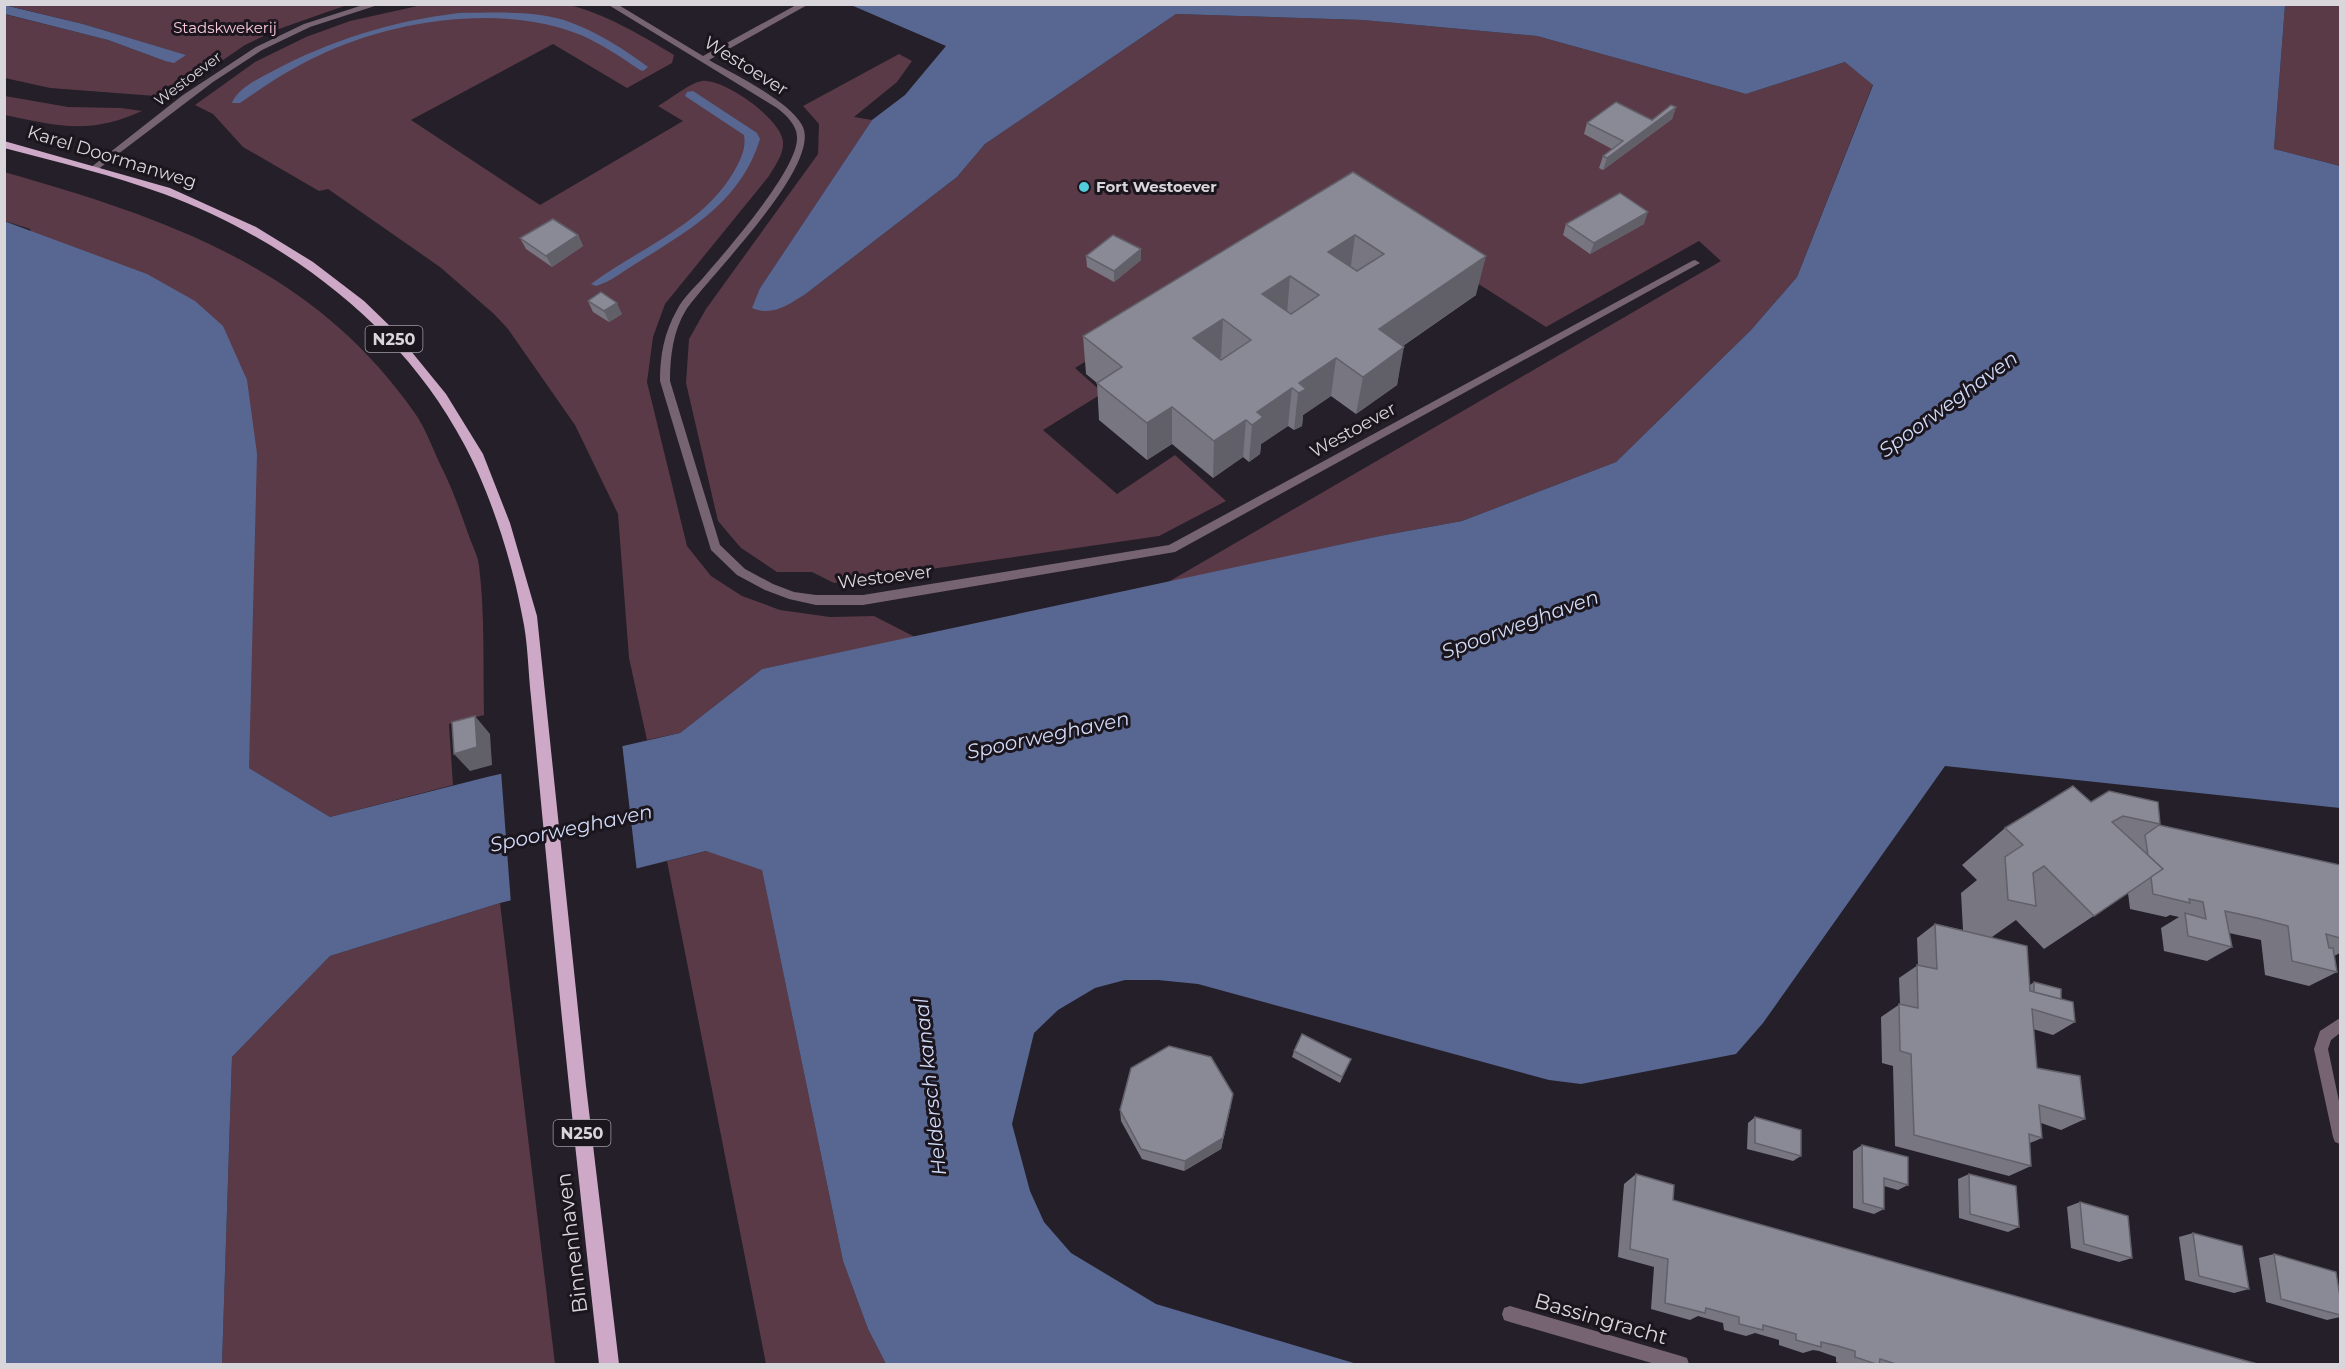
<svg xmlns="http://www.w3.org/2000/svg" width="2345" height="1369" font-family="Montserrat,sans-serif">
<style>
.green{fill:#5a3a47}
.water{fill:#586792}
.pier{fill:#241f28}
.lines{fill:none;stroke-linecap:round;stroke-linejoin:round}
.service{fill:#776473;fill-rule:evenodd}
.minor{fill:#776473;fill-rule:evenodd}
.primary{fill:#cea8c7;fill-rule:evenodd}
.wall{fill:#777681}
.shaded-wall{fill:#616069}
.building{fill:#8a8996;stroke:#616069;stroke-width:1.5;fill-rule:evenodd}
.poi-dot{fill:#52cbda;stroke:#1b151e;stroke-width:2}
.labels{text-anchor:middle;stroke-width:6;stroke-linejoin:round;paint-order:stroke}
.far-park-label{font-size:15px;fill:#f9c8db;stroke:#1b151e}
.far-street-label{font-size:15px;fill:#d8d5db;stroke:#1b151e}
.far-poi-label{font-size:15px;font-weight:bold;fill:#d8d5db;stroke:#1b151e;text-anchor:start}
.shield{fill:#1b151e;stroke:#9f9ba2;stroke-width:1.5}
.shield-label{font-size:16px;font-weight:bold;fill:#d8d5db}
.street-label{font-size:18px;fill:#d8d5db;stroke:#1b151e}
.water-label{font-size:20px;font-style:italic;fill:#d1dbf7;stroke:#1b151e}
.near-street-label{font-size:21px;fill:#d8d5db;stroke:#1b151e}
</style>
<rect width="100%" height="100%" fill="#241f28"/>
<g class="green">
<path d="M566,4c40,10 73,30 108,51l-2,8 -45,25 -74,-44 -142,76 129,85 143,-84 -25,-15c11,-6 33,-24 44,-25 21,-3 80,38 81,61 1,12 -8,24 -14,34l-104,128 -12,33 -6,45 40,164 24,30 31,20 38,14 50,7 44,-1 41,21 -153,32 -82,64 -33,7 -18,-82 -11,-144 -43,-89 -67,-96 -14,-15 -54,-47 -112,-78 -9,2 -76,-44 -30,-33 -18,-9 60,-43 51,-25 44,-16 72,-16z"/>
<polygon points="5,5 347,5 276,30 245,45 169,97 50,88 5,78 4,14 108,40 165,61 185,55 83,24"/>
<polygon points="2285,5 2340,5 2340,166 2274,149"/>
<polygon points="1176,14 1363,20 1537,36 1746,94 1845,62 1873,84 1797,277 1751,330 1616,462 1462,521 1380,536 1163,585 1721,261 1699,241 1546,327 1347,200 1075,368 1103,393 1043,430 1117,494 1175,455 1226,501 1159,536 834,583 812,572 777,572 741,548 718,521 686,383 689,339 706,309 818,154 819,124 803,106 899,54 912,61 897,82 854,117 872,120 760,288 753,308 807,293 957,177 985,144"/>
<path d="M5,96l63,11 53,1 21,3c-52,24 -85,15 -137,4z"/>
<path d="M4,172c162,46 309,96 410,240 11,15 18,35 26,52 12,23 20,47 29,72 3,9 9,20 10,30 6,46 4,102 5,149l-35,9 4,61 -123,32 -81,-49v-32l-219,-507 -25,-8z"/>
<polygon points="707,851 762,869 843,1261 868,1329 886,1364 766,1364 667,861"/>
<polygon points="500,903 555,1364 222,1364 232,1057 330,956"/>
</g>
<g class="water">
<polygon points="4,5 83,24 186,55 174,63 165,61 108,40 5,14"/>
<path d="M851,5h1434l-11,144 66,17v642l-395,-42 -182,257 -27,31 -155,30 -32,-4 -351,-96 -40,-4h-33l-30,8 -37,22 -24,23 -22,91 18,67 14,31 27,31 85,51 201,60h-471l-18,-35 -25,-68 -81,-391 -56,-19 -206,52 -170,53 -98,101 -10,307h-217l-1,-1143 143,53 48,27 28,25 24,54 10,74 -8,314 81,49 157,-40 193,-44 82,-64 618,-133 82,-15 154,-59 135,-132 46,-53 76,-192 -28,-23 -99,32 -209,-58 -174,-16 -187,-6 -191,130 -28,33 -150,116c-18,11 -34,24 -55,15l8,-20 112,-168 33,-25 41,-49z"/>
<path d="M459,13c34,0 72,-3 105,7 30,10 60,29 84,47l-5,4 -3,-1c-19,-13 -39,-26 -59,-35 -78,-32 -189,-15 -263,21 -29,13 -53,30 -78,47h-8c6,-15 26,-24 39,-31 60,-32 121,-51 188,-59z"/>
<path d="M693,91l64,42 3,6c-19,62 -69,90 -120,122 -14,8 -29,21 -44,25l-5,-2c51,-38 116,-60 146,-118 5,-10 9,-19 7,-31l-59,-39 2,-4z"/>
</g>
<polygon class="pier" points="622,743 637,872 511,904 501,771"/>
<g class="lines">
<g class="service">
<polygon points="366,4 381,4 310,27 262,50 213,82 97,170 91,170 90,168 183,95 256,47 304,24"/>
<path d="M607,4h10l86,52 95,-52h11l-100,56c26,15 79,40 93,65 22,39 -93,151 -116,185 -13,21 -16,47 -16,71l50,164 25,24 28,15 21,8 22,3h47l306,-50 523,-284 3,-1 5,3 -525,289 -312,53h-47l-27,-6 -24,-9 -28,-15 -26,-25 -51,-169c0,-26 4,-48 17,-71 6,-12 17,-22 26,-32 22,-26 96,-109 94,-141 0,-12 -11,-22 -20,-29z"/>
</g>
<g class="minor">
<polygon points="2340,1018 2340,1033 2331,1040 2328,1049 2340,1106 2340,1144 2335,1142 2333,1137 2314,1049 2320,1031"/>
<polygon points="1510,1306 1681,1356 1687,1358 1689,1364 1655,1364 1510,1322 1504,1320 1502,1314 1504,1308"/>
</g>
<path class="primary" d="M4,141l166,47 86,39 57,35 51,39 29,28 53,65 37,60 27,69 27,93 49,470 33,278h-20c-19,-170 -37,-339 -53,-509 -5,-53 -10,-105 -15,-158 -3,-27 -3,-56 -9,-82 -10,-54 -32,-123 -58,-171 -63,-119 -177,-204 -300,-250 -52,-19 -106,-32 -160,-46z"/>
</g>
<g class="wall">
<polygon points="1676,107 1672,119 1603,170 1599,168 1603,156 1612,149 1584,134 1587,123 1652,120"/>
<polygon points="1353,172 1476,295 1403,346 1397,385 1356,414 1331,396 1303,415 1302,426 1294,430 1288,426 1261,444 1260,454 1249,462 1243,457 1213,478 1172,444 1147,460 1099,420 1097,383 1086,374 1083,336"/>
<polygon points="1566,224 1644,224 1590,254 1563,235"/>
<polygon points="578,235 583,246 552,267 526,249 520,238"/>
<polygon points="1086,256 1141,260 1114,282 1087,267"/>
<polygon points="588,301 622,314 609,322 593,312"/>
<polygon points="2091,802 2160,824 2159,825 2340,865 2340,953 2334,956 2337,972 2309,986 2265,975 2261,940 2229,933 2232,947 2207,961 2164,951 2161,928 2179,917 2170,915 2166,917 2130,909 2128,893 2044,949 2016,920 1992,937 2030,985 2034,982 2061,999 2075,1022 2053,1035 2033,1029 2037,1068 2085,1119 2061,1130 2041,1123 2042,1138 2030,1143 2031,1166 2009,1176 1895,1146 1893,1066 1882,1063 1881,1017 1900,1004 1899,978 1918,965 1917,938 1935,924 1963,930 1961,893 1977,880 1962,865 2005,828"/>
<polygon points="1294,1051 1351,1059 1340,1083 1292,1057"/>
<polygon points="1231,1105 1221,1149 1184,1171 1142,1159 1121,1121 1120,1110"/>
<polygon points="1755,1117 1801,1156 1793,1161 1747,1149 1748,1123"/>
<polygon points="1862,1145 1908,1185 1898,1190 1884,1186 1884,1209 1874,1214 1853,1208 1853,1151"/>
<polygon points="1636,1174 1673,1200 2261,1365 1843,1365 1836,1362 1836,1357 1819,1351 1813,1350 1803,1353 1779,1345 1779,1340 1755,1333 1746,1336 1724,1330 1723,1323 1698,1316 1690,1320 1651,1309 1654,1267 1618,1257 1624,1184"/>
<polygon points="1969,1174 2019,1227 2008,1232 1959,1218 1958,1179"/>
<polygon points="2080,1202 2132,1258 2119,1262 2071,1248 2067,1207"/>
<polygon points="2193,1233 2249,1289 2234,1293 2185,1280 2179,1237"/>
<polygon points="2274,1254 2340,1297 2340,1317 2327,1320 2266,1302 2259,1258"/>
</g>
<g class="shaded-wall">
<polygon points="1676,107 1672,119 1603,170 1607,158"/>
<polygon points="1648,212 1644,224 1590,254 1594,243"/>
<polygon points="578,235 583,246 552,267 546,256"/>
<polygon points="1355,235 1350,273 1328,252"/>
<polygon points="1141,249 1141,260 1114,282 1114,271"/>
<polygon points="1486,256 1476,295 1372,367 1379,329"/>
<polygon points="1290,276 1287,314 1262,294"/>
<polygon points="617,303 622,314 609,322 604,311"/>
<polygon points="1223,319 1221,357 1192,376 1193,338"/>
<polygon points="1404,347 1397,385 1356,414 1363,377"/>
<polygon points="1336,358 1331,396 1303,415 1302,426 1294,430 1299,383"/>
<polygon points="1292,388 1288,426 1261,444 1260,454 1249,462 1252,425 1257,412"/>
<polygon points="1172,407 1172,444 1147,460 1147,423"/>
<polygon points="1246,420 1243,457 1213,478 1214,441"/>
<polygon points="475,716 490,734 492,765 470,771 454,754"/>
<polygon points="1233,1094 1231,1105 1221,1149 1184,1171 1185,1161"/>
</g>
<g class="building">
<polygon points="1616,102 1652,120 1671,105 1676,107 1607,158 1603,156 1623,141 1587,123"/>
<path d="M1353,172l133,84 -107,73 25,18 -41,30 -27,-19 -37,25 7,6 -7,4 -7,-5 -35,24 6,5 -11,8 -6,-5 -32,21 -42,-34 -25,16 -50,-40 25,-16 -39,-31zM1355,235l29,19 -27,17 -29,-19zM1290,276l29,19 -28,19 -29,-20zM1223,319l28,21 -30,20 -28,-22z"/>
<polygon points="1620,193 1648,212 1594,243 1566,224"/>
<polygon points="553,219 578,235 546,256 520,238"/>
<polygon points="1113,235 1141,249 1114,271 1086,256"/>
<polygon points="601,292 617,303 604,311 588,301"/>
<polygon points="475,716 477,747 454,754 452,722"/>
<polygon points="2073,786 2091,802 2109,791 2158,802 2160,824 2123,816 2112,822 2163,869 2094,916 2044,866 2033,873 2036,906 2008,900 2005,857 2023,845 2005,828"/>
<polygon points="2159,825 2340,865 2340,938 2326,934 2329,948 2333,948 2337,972 2292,961 2288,926 2257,918 2225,911 2232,947 2188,936 2185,913 2206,919 2203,902 2189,899 2190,903 2153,894 2151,877 2163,869 2148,855 2145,835"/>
<polygon points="1935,924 2027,946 2030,991 2073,1002 2075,1022 2032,1009 2037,1068 2080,1076 2085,1119 2039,1105 2042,1138 2029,1134 2031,1166 1914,1135 1911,1054 1900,1051 1899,1004 1918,1008 1917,965 1937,969"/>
<polygon points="2034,982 2061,989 2061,999 2034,992"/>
<polygon points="1302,1034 1351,1059 1342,1077 1294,1051"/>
<polygon points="1169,1046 1211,1057 1233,1094 1223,1138 1185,1161 1141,1149 1120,1110 1131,1068"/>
<polygon points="1755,1117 1801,1130 1801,1156 1755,1143"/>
<polygon points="1862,1145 1908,1157 1908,1185 1884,1178 1884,1209 1863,1203"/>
<polygon points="1636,1174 1674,1185 1673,1200 2261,1365 1899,1365 1880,1359 1879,1365 1855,1357 1855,1351 1838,1346 1821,1342 1821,1347 1796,1340 1796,1334 1763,1325 1763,1330 1739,1324 1739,1317 1706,1308 1705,1313 1665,1303 1668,1259 1630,1249"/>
<polygon points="1969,1174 2016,1186 2019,1227 1970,1214"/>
<polygon points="2080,1202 2128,1216 2132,1258 2084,1244"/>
<polygon points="2193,1233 2242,1246 2249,1289 2199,1276"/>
<polygon points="2274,1254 2336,1272 2340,1297 2340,1315 2281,1299"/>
</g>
<circle class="poi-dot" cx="1084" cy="187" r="6"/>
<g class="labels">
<g class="far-park-label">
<text x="225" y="33">Stadskwekerij</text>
</g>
<g class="far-street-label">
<text transform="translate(188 79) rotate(-37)" y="5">Westoever</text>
</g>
<g class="far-poi-label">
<text x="1096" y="192">Fort Westoever</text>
</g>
<g class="shield">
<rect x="365.5" y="326" width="57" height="26" rx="4.5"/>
<rect x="553.5" y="1120" width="57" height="26" rx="4.5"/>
</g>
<g class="shield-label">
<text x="394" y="345">N250</text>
<text x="582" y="1139">N250</text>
</g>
<g class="street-label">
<text transform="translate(746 66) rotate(32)" y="6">Westoever</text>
<text transform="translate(112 157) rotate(17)" y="6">Karel Doormanweg</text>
<text transform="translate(1353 430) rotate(-29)" y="6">Westoever</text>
<text transform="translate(885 577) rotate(-7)" y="6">Westoever</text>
</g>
<g class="water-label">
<text transform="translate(1948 404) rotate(-36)" y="7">Spoorweghaven</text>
<text transform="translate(1520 624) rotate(-20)" y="7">Spoorweghaven</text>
<text transform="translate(1048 735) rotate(-12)" y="7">Spoorweghaven</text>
<text transform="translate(571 828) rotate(-12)" y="7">Spoorweghaven</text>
<text transform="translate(930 1087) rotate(-96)" y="7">Heldersch kanaal</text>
</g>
<g class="near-street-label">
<text transform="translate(572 1243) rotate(-97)" y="7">Binnenhaven</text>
<text transform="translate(1601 1319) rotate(16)" y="7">Bassingracht</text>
</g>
</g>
<rect width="2345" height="1369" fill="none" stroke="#d8d5db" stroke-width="12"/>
</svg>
